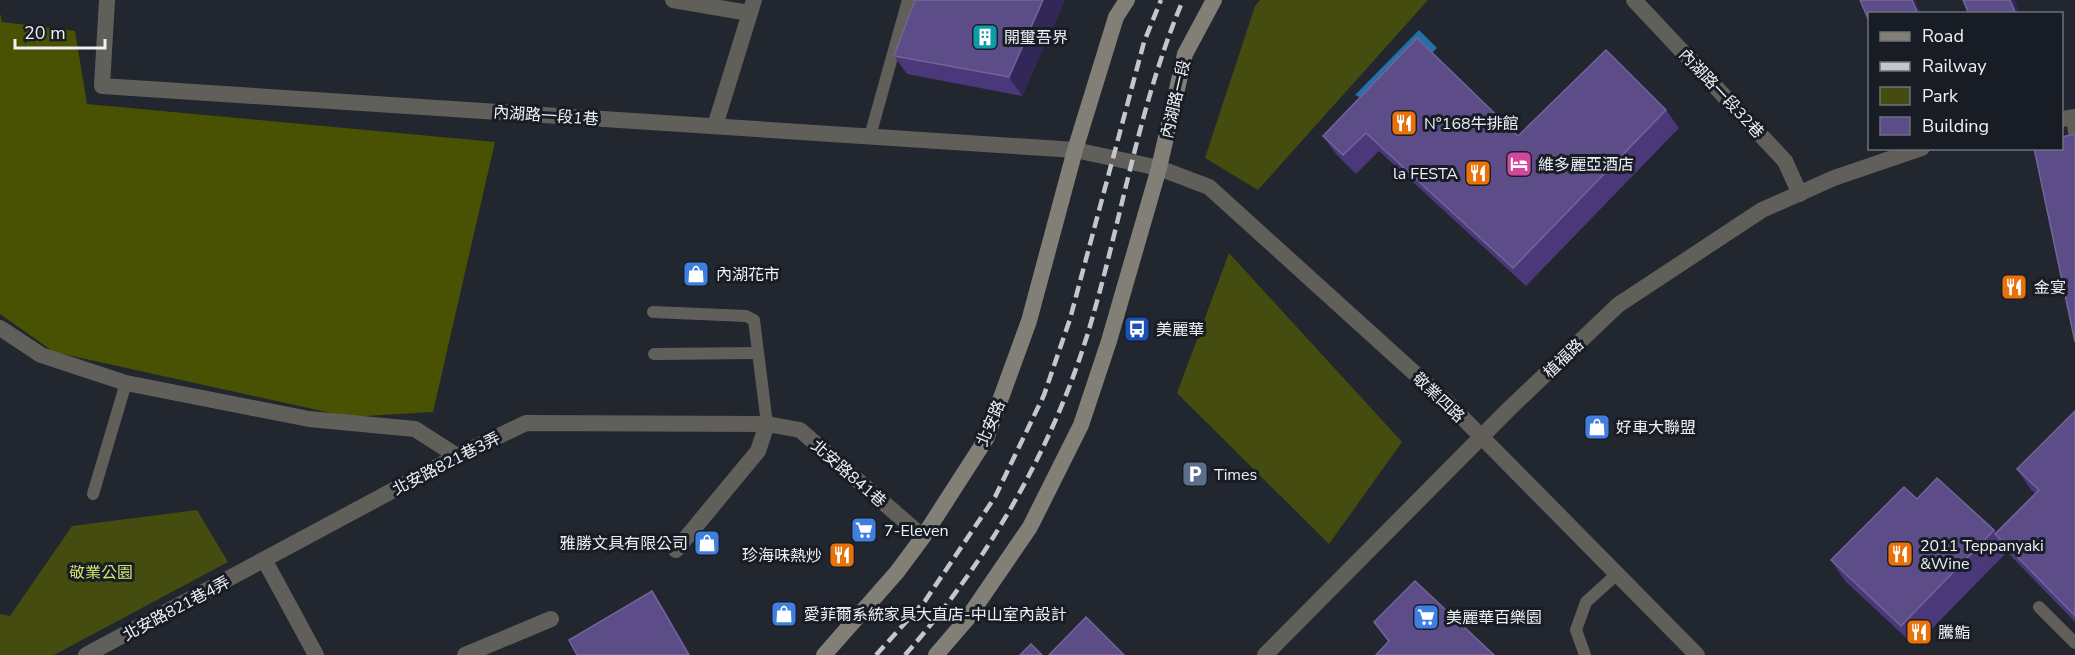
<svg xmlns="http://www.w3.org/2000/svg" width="2075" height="655" font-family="'Nunito Sans','Noto Sans TC',sans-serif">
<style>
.green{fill:#444c0f}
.forest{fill:#495102}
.water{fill:#256faa}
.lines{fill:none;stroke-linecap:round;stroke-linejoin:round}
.service{stroke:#615f5a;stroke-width:12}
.minor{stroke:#615f5a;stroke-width:16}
.secondary{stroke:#827f77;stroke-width:16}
.rail{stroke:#c3c6cd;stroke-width:4.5;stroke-dasharray:12 6;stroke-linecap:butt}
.wall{fill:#4a387a}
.shaded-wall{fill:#322857}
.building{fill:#5c4c88;stroke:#726599;stroke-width:1.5}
.labels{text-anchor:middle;stroke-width:6;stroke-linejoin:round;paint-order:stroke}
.poi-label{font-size:16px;fill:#edf0f6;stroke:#181c25;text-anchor:start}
.street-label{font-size:16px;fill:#edf0f6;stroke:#181c25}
.park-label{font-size:16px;fill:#d4e66d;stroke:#181c25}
</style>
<rect width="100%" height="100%" fill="#21262f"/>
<g class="green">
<polygon points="1260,0 1428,0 1258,190 1205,158 1255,6"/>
<polygon points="1229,253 1402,442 1329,544 1177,393"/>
<polygon points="197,510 228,562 54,655 0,655 0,614 10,616 72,526"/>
</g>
<polygon class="forest" points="0,13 2,22 75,31 87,104 495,142 433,412 349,417 54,352 0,314"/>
<polygon class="water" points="1419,30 1437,48 1384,102 1370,102 1355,95"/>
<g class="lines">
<g class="service">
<polyline points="2072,118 2075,139"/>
<polyline points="870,136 908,0"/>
<polyline points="653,312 746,316 754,320 767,424"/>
<polyline points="654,354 758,353"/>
<polyline points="93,494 126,383"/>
<polyline points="2039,607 2075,643"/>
<polyline points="1585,655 1576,630 1586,602 1616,575"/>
</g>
<g class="minor">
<polyline points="107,0 102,86 1075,150 1159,168 1209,187 1453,408 1697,655"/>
<polyline points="673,0 749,13"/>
<polyline points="1634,0 1785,161 1800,194"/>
<polyline points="2062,119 2075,117"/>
<polyline points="715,126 754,0"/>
<polyline points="0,328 41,355 126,383 309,419 415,429 457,456"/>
<polyline points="676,550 758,451 767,424"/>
<polyline points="265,561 316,655"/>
<polyline points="86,655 457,456 526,423 767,424 800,430 923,537"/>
<polyline points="465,655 551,619"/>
<polyline points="1265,655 1509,409 1618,305 1762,210 1834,178 1922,148"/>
</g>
<g class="secondary">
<polyline points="824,655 897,572 923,537 986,439 1029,321 1075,150 1116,17 1127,0"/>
<polyline points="936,655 967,619 1030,527 1081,425 1109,341 1159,168 1185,54 1214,0"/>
</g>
<g class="rail">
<polyline points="876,655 925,601 995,497 1044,395 1070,319 1144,42 1161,0"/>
<path d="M905,655c82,-92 150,-210 185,-329 32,-108 49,-222 93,-326"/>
</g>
</g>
<g class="wall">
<polygon points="915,0 1065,0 1022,96 907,74 894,56"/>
<polygon points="1417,38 1518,136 1666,110 1679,128 1526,286 1379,151 1356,174 1336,154 1323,136"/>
<polygon points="2075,411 2075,622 2007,552 1915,646 1845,581 1831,560 1917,499 1994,530 1996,532 2035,493 2031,490 2017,469"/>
<polygon points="1374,622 1494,655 1388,642"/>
</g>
<g class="shaded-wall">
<polygon points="1043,0 1065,0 1022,96 1009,77"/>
<polygon points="1912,0 1915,0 1922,14 1918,14"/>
<polygon points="2010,0 2015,0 2020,14 2016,14"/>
<polygon points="652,591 665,610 691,655 689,655"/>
</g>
<g class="building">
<polygon points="915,0 1043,0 1009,77 894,56"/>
<polygon points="1860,0 1912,0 1918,14 1869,14 1869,21"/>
<polygon points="1963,0 2010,0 2016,14 1969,14"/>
<polygon points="1417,38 1518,136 1606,50 1666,110 1513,268 1366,133 1343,155 1323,136"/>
<polygon points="2075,134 2075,342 2034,148 2061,148 2061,137"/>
<polygon points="2075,411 2075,616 1995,534 2039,490 2017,469"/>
<polygon points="1937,478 1994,530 1901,626 1831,560 1904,487 1917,499"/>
<polygon points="1415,581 1494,655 1376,655 1389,641 1374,622"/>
<polygon points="652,591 689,655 577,655 569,640"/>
<polygon points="1086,617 1124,655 1049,655"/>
<polygon points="1031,644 1042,655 1020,655"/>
</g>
<defs>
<symbol id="building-square" viewBox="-11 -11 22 22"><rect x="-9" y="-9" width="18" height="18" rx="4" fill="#0f9aa8" stroke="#181c25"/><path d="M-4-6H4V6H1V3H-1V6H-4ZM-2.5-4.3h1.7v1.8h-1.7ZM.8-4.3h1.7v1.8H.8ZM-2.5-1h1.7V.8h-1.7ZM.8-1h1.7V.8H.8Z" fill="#fff"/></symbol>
<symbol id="restaurant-square" viewBox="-11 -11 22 22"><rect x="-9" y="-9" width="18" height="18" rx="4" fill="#e8710a" stroke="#181c25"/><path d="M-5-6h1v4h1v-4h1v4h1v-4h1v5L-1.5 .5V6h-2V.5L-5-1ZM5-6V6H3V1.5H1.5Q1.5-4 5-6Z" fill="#fff"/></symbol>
<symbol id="hotel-square" viewBox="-11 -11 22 22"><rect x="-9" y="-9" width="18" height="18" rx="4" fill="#d1479c" stroke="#181c25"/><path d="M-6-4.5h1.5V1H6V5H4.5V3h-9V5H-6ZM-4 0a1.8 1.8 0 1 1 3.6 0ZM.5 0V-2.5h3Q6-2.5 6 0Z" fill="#fff"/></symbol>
<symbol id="shop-square" viewBox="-11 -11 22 22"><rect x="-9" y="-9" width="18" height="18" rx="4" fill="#3f7fe0" stroke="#181c25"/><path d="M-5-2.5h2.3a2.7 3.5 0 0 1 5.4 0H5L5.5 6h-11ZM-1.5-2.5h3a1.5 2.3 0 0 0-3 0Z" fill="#fff"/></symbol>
<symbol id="bus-square" viewBox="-11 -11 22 22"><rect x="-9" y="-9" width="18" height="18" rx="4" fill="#1a4fb4" stroke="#181c25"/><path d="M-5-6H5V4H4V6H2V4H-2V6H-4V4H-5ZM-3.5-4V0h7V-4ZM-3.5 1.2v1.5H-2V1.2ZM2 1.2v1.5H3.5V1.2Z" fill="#fff"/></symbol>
<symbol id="parking-square" viewBox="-11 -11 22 22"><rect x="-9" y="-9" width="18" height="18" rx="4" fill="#5c6f8a" stroke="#181c25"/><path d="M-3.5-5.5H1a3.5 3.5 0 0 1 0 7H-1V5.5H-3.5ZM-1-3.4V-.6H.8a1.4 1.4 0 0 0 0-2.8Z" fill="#fff"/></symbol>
<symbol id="supermarket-square" viewBox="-11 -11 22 22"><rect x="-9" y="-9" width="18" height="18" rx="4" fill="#3f7fe0" stroke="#181c25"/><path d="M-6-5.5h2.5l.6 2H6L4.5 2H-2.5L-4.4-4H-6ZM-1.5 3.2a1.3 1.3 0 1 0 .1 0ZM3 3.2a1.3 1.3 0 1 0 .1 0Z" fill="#fff"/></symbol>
</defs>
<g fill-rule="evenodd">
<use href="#building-square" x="970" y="22" width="30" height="30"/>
<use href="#restaurant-square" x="1389" y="108" width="30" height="30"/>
<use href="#hotel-square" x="1504" y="149" width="30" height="30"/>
<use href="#restaurant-square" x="1463" y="158" width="30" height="30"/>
<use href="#shop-square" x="681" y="259" width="30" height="30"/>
<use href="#restaurant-square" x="1999" y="272" width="30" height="30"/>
<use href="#bus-square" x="1122" y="314" width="30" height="30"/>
<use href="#shop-square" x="1582" y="412" width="30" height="30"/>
<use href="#parking-square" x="1180" y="459" width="30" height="30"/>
<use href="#supermarket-square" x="849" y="515" width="30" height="30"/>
<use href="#shop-square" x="692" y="528" width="30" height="30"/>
<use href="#restaurant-square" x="1885" y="539" width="30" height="30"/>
<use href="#restaurant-square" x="827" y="540" width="30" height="30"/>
<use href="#shop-square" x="769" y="599" width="30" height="30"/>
<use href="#supermarket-square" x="1411" y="602" width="30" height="30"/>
<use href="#restaurant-square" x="1904" y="617" width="30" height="30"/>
</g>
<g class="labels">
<g class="poi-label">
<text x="1004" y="43">開璽吾界</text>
<text x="1424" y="129">N°168牛排館</text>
<text x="1538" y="170">維多麗亞酒店</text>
<text x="1458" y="179" text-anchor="end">la FESTA</text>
<text x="716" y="280">內湖花市</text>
<text x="2034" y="293">金宴</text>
<text x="1156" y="335">美麗華</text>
<text x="1616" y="433">好車大聯盟</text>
<text x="1214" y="480">Times</text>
<text x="884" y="536">7-Eleven</text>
<text x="688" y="549" text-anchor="end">雅勝文具有限公司</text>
<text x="1920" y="551">2011 Teppanyaki<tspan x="1920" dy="18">&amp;Wine</tspan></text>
<text x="822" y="561" text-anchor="end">珍海味熱炒</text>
<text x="804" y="620">愛菲爾系統家具大直店-中山室內設計</text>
<text x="1446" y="623">美麗華百樂園</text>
<text x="1938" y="638">騰鮨</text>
</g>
<g class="street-label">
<text transform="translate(1722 93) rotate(47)" y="6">內湖路一段32巷</text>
<text transform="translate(1175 99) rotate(-77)" y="6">內湖路一段</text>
<text transform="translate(546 115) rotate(4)" y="6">內湖路一段1巷</text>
<text transform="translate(1563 358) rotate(-44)" y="6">植福路</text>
<text transform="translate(1439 397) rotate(43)" y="6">敬業四路</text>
<text transform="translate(990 423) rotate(-67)" y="6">北安路</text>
<text transform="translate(446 463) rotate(-27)" y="6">北安路821巷3弄</text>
<text transform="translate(849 473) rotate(41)" y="6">北安路841巷</text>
<text transform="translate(176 608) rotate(-28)" y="6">北安路821巷4弄</text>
</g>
<g class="park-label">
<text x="101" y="578">敬業公園</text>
</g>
</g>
<rect x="1868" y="12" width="195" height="138" fill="#181c25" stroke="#6d7179" stroke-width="1.5"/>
<rect x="1880" y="32" width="30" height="9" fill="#827f77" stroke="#6d7179" stroke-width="1.5"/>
<text x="1922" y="42" font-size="18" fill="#edf0f6">Road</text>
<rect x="1880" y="62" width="30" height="9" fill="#c3c6cd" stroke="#6d7179" stroke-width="1.5"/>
<text x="1922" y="72" font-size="18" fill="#edf0f6">Railway</text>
<rect x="1880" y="87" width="30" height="18" fill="#444c0f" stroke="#6d7179" stroke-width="1.5"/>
<text x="1922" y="102" font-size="18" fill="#edf0f6">Park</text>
<rect x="1880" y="117" width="30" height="18" fill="#5c4c88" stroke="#6d7179" stroke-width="1.5"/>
<text x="1922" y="132" font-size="18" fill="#edf0f6">Building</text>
<path d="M15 39v9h90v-9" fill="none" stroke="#edf0f6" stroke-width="3"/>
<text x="24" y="39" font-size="18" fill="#edf0f6" stroke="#181c25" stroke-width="4.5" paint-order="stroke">20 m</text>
</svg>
